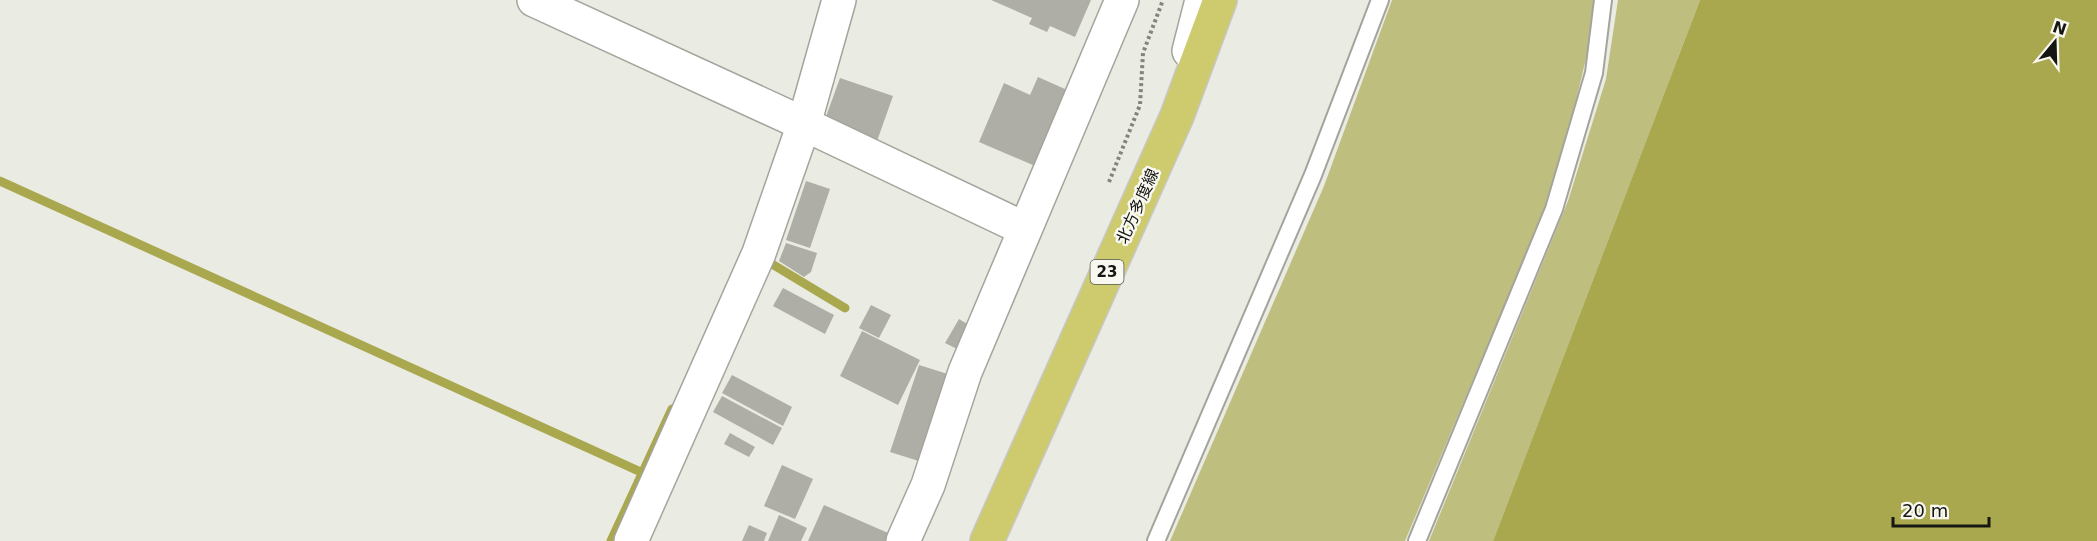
<svg xmlns="http://www.w3.org/2000/svg" width="2097" height="541" font-family="'DejaVu Sans','Noto Sans JP',sans-serif">
<style>
.green{fill:#bebe7f}
.water{fill:#aaa84f}
.lines{fill:none;stroke-linecap:round;stroke-linejoin:round}
.stream{stroke:#aaa84f;stroke-width:9}
.building{fill:#aeaea7}
.lane-casing{stroke:#a4a49d;stroke-width:20}
.street-casing{stroke:#a4a49d;stroke-width:36}
.primary-casing{stroke:#c7c7c6;stroke-width:36}
.path{stroke:#83847e;stroke-width:4;stroke-dasharray:3 3;stroke-linecap:butt}
.lane{stroke:#fff;stroke-width:16}
.street{stroke:#fff;stroke-width:33}
.primary{stroke:#cdcb6e;stroke-width:33}
.labels{text-anchor:middle;stroke-width:5;stroke-linejoin:round;paint-order:stroke}
.shield{fill:#f8f8f0;stroke:#5a5a55;stroke-width:1.5}
.shield-label{font-size:15px;font-weight:bold;fill:#161613}
.street-label{font-size:16px;fill:#161613;stroke:#f8f8f0}
</style>
<rect width="100%" height="100%" fill="#eaebe3"/>
<g class="green">
<polygon points="1392,0 1594,0 1588,50 1568,134 1543,214 1405,541 1170,541 1324,186"/>
<polygon points="1618,0 1700,0 1493,541 1429,541 1568,201 1606,79"/>
</g>
<polygon class="water" points="1700,0 2097,0 2097,541 1493,541"/>
<g class="lines">
<g class="stream">
<polyline points="0,181 643,473"/>
<polyline points="772,264 845,308"/>
<polyline points="611,541 672,409"/>
</g>
</g>
<g class="building">
<polygon points="991,0 1091,0 1075,37 1050,26 1047,32 1029,24 1032,18"/>
<polygon points="1038,77 1074,93 1042,169 979,142 1004,83 1030,95"/>
<polygon points="840,78 893,96 877,141 824,122"/>
<polygon points="806,181 830,189 810,248 786,240"/>
<polygon points="786,243 817,253 811,272 804,277 779,261"/>
<polygon points="783,288 834,315 825,334 773,306"/>
<polygon points="871,305 891,315 879,338 859,328"/>
<polygon points="959,319 974,328 961,351 945,343"/>
<polygon points="862,331 920,360 898,405 840,376"/>
<polygon points="919,365 954,376 925,463 890,452"/>
<polygon points="732,375 792,407 783,426 722,393"/>
<polygon points="722,396 782,428 773,445 713,412"/>
<polygon points="730,433 755,447 749,457 724,444"/>
<polygon points="782,465 813,479 795,519 764,506"/>
<polygon points="824,505 895,536 892,541 808,541"/>
<polygon points="779,515 807,528 801,541 768,541"/>
<polygon points="749,525 767,533 764,541 742,541"/>
</g>
<g class="lines">
<defs>
<g id="lane">
<polyline points="1156,541 1313,175 1380,0"/>
<polyline points="1417,541 1554,209 1594,73 1603,0"/>
</g>
<g id="street">
<polyline points="534,0 804,124 1025,229"/>
<polyline points="1189,51 1202,0"/>
<polyline points="631,541 759,253 804,124 839,0"/>
<polyline points="903,541 928,485 965,372 1122,0"/>
</g>
<polyline id="primary" points="987,541 1177,116 1220,0"/>
</defs>
<use href="#lane" class="lane-casing"/>
<use href="#street" class="street-casing"/>
<use href="#primary" class="primary-casing"/>
<polyline class="path" points="1109,182 1140,105 1143,53 1163,0"/>
<use href="#lane" class="lane"/>
<use href="#street" class="street"/>
<use href="#primary" class="primary"/>
</g>
<g class="labels">
<rect class="shield" x="1090.5" y="260" width="33" height="24" rx="4.5"/>
<g class="shield-label">
<text x="1107" y="277">23</text>
</g>
<g class="street-label">
<text transform="translate(1137 206) rotate(-66)" y="6">北方多度線</text>
</g>
</g>
<g transform="translate(2055 42) rotate(19)" stroke="#f8f8f0" stroke-width="4.5" paint-order="stroke">
<path d="M0-4.5L10 22L0 15L-10 22Z" fill="#161613"/>
<text y="-9" font-size="16" font-weight="bold" text-anchor="middle" fill="#161613">N</text>
</g>
<path d="M1893 517v9h96v-9" fill="none" stroke="#161613" stroke-width="3"/>
<text x="1902" y="517" font-size="18" fill="#161613" stroke="#f8f8f0" stroke-width="4.5" paint-order="stroke">20 m</text>
</svg>
